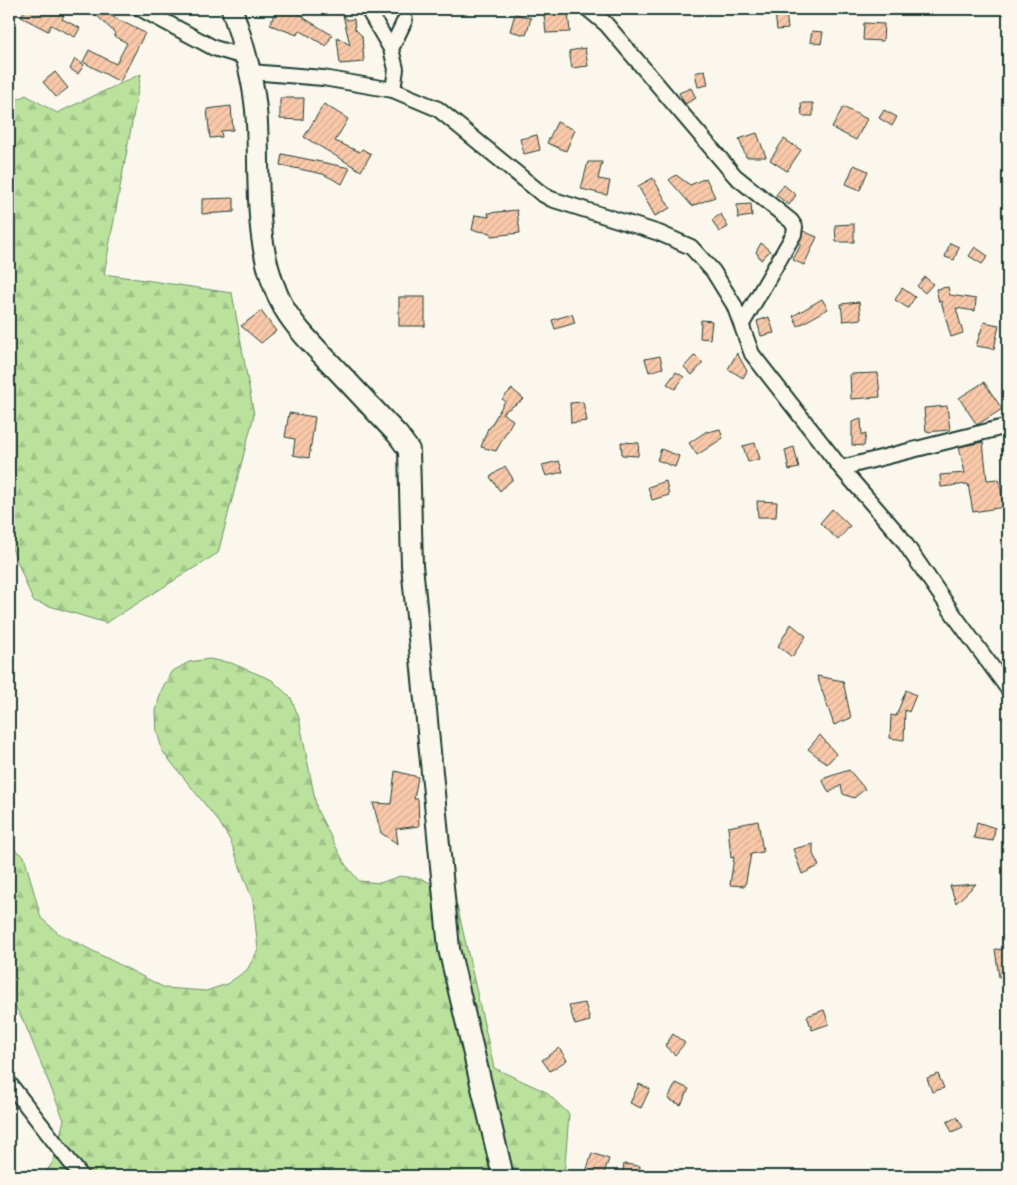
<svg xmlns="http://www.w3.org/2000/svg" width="1017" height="1185" font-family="Pangolin,sans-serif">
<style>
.forest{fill:url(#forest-firs);stroke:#6d9068}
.building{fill:url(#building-hatch);stroke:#1f3d34}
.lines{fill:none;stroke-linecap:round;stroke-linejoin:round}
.street-casing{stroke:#1f3d34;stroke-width:18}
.secondary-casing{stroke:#1f3d34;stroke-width:24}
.street{stroke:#fbf7ec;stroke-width:14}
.secondary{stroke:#fbf7ec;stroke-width:20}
</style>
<defs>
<pattern id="forest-firs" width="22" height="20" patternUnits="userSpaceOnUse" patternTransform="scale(1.25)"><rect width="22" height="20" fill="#bbe29d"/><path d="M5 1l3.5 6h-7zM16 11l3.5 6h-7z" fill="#a0c388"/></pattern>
<pattern id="building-hatch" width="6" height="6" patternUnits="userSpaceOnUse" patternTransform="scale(1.25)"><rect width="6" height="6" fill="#fac9aa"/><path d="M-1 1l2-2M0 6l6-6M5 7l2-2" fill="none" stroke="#d6ae93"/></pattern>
</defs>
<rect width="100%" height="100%" fill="#fbf7ec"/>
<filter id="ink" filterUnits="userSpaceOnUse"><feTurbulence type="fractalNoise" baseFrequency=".02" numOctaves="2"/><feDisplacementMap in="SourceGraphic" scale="10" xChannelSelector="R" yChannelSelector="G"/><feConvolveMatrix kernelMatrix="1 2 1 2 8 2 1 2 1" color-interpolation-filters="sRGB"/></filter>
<g filter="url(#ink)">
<g class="forest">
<polygon points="141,74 104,274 232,293 254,415 218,553 106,623 33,601 9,541 9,104 26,95 57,113"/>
<polygon points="209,659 231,663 272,680 291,698 299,718 317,810 345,864 359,881 380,883 400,876 422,879 443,889 457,905 494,1068 546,1092 569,1114 564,1176 43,1176 53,1162 64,1120 25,1024 15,1006 9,1001 9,846 24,856 41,918 58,933 165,988 206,991 227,984 247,970 258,950 253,901 230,840 219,822 163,752 157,732 156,711 161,691 171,672 189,662"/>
</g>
<g class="building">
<polygon points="25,9 67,9 62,19 80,28 75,37 51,25 48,31 21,17"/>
<polygon points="90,9 118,9 111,16 145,33 120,82 83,62 89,50 116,64 127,43 114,36 115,33"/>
<polygon points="276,9 285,9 304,16 304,18 332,35 326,46 299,30 297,35 270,25"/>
<polygon points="786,12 788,29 777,30 775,13"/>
<polygon points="568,13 570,32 546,33 544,15"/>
<polygon points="515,14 531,18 526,35 510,31"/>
<polygon points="343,15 347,20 354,19 355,29 362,36 364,62 340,64 337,37 350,45"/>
<polygon points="864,23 884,24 883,41 863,40"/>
<polygon points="812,31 823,32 821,44 810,42"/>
<polygon points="585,48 588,66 572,68 569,51"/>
<polygon points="75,59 84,65 78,74 70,69"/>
<polygon points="705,70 708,85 698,87 695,73"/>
<polygon points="55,72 68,88 56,97 43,82"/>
<polygon points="691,88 696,98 685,104 679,93"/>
<polygon points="280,98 304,98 303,120 280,119"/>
<polygon points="801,103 813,103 813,116 802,116"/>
<polygon points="324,104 348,119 335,141 360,152 362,149 371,154 361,171 304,137"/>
<polygon points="231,106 233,130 221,131 222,137 210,138 207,109"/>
<polygon points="843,107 867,119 856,140 832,128"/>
<polygon points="884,110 897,117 892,126 879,118"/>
<polygon points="557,122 575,130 566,151 547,143"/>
<polygon points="757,133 766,157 746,157 739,139"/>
<polygon points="537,135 540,150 524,154 520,139"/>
<polygon points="784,139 801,150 787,171 770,160"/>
<polygon points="282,154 350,168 342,184 323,174 280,165"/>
<polygon points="588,162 602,162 598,179 610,181 607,195 581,189"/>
<polygon points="854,165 868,171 860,190 846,184"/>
<polygon points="676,175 690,185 706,178 715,197 692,206 669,180"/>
<polygon points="653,178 670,208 655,216 638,186"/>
<polygon points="784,185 796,195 789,205 776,195"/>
<polygon points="234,198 234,212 202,214 202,199"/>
<polygon points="751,204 752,216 738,218 737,205"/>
<polygon points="517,210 520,233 491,236 491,233 472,230 475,215 489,217 488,213"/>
<polygon points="721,214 728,227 719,232 712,220"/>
<polygon points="854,224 854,242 836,242 835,225"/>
<polygon points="803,231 817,237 804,265 793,260 801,244 799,243"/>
<polygon points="761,243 770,251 761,260 756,252"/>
<polygon points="950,243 959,247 954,260 945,257"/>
<polygon points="975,247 988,256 982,264 969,256"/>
<polygon points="925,277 933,284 925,293 917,286"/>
<polygon points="948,287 950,295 976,299 975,311 956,308 963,333 951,337 941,301 939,302 936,289"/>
<polygon points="902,288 915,297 908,308 895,300"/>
<rect x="399" y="297" width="26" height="29"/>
<polygon points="822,299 828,309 798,326 793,316"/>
<polygon points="859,302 861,319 843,321 841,304"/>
<polygon points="261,311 276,331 261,343 241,326"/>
<polygon points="572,314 575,323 555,329 552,320"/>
<polygon points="769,317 774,333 761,336 757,321"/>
<polygon points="701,320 712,321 710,339 700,338"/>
<polygon points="984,322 999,325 994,349 976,346"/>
<polygon points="737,353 747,371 743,378 728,369"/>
<polygon points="695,355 703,363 692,375 684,367"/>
<polygon points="660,356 663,368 649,372 645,359"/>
<polygon points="676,372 684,377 675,389 667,384"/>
<polygon points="878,373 880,397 851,399 850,374"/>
<polygon points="984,382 1002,409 977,425 959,398"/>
<polygon points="512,389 524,399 502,413 513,420 496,451 481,447 488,428 489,429 505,401 502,399"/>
<polygon points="583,402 587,421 571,423 570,403"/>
<polygon points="947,406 950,430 926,432 924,408"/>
<polygon points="289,413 315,417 309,458 293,455 295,439 285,437"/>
<polygon points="861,419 862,435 866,434 864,446 852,445 852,422"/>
<polygon points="720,429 723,438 697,455 689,443 707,431 708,432"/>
<polygon points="621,442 639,443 638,456 622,455"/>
<polygon points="983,442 987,480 999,479 1004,507 973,512 968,484 941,487 940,475 965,473 959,447"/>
<polygon points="755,443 760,459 748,462 743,446"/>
<polygon points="794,447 799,468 789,470 785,450"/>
<polygon points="661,449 679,456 675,467 657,460"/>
<polygon points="559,461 563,472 546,476 542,465"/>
<polygon points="505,466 513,479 500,491 490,477"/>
<polygon points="666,481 669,495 652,500 648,487"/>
<polygon points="757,501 777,502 776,517 758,517"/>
<polygon points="832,509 850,526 838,540 820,523"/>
<polygon points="791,624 806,636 792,657 778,646"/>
<polygon points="817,676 843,681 851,718 834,725"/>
<polygon points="906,690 916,695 909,712 905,710 904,740 890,738 891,715 896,716"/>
<polygon points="820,735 836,754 827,764 808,749"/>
<polygon points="849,770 865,789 854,798 843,794 841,785 829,793 822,779"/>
<polygon points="395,771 418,777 414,799 418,799 419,826 396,829 398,844 381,833 373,803 391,804"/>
<polygon points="758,821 763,852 751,854 745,886 730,885 734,857 731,858 728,827"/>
<polygon points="977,822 995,828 993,841 974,838"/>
<polygon points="813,844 813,854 819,866 802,874 793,849"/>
<polygon points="976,884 956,903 950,886"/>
<polygon points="995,949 1008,950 1008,977 999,977"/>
<polygon points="585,1003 590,1021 575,1025 569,1006"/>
<polygon points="824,1010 829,1024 812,1030 807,1016"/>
<polygon points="673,1034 685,1043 675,1055 665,1046"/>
<polygon points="559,1048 567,1060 550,1071 542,1060"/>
<polygon points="938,1074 944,1088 932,1092 927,1078"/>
<polygon points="676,1083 689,1089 681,1105 668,1099"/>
<polygon points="639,1084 650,1089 641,1108 630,1103"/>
<polygon points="957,1117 963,1127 952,1132 947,1122"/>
<polygon points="592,1153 609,1159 603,1176 586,1172"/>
<polygon points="624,1164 640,1166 639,1176 622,1176"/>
</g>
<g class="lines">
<defs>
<g id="street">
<polyline points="141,9 214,48 248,58"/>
<polyline points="370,9 370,13 391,49"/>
<polyline points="588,9 606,24 735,176 791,221 795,227 794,234 742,324"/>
<polyline points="251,72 323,78 393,90 438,109 542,194 551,199 659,233 691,247 713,271 734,305 752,354 841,468 900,536 954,615 1008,689"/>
<polyline points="393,90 396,69 391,49 405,20"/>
<polyline points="841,468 1008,426"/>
<polyline points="9,1083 81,1176"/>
</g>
<path id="secondary" d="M232,9c12,38 23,73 25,114 3,62 -4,129 27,185 13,22 32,40 49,58 22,23 43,46 65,69l11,15 3,115 37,384 54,227"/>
</defs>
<use href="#street" class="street-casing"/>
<use href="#secondary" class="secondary-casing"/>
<use href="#street" class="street"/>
<use href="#secondary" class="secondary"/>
</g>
</g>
<rect width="1017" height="1185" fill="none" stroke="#fbf7ec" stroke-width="30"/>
<rect x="15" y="15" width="987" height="1155" fill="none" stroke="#1f3d34" stroke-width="2" filter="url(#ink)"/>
</svg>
